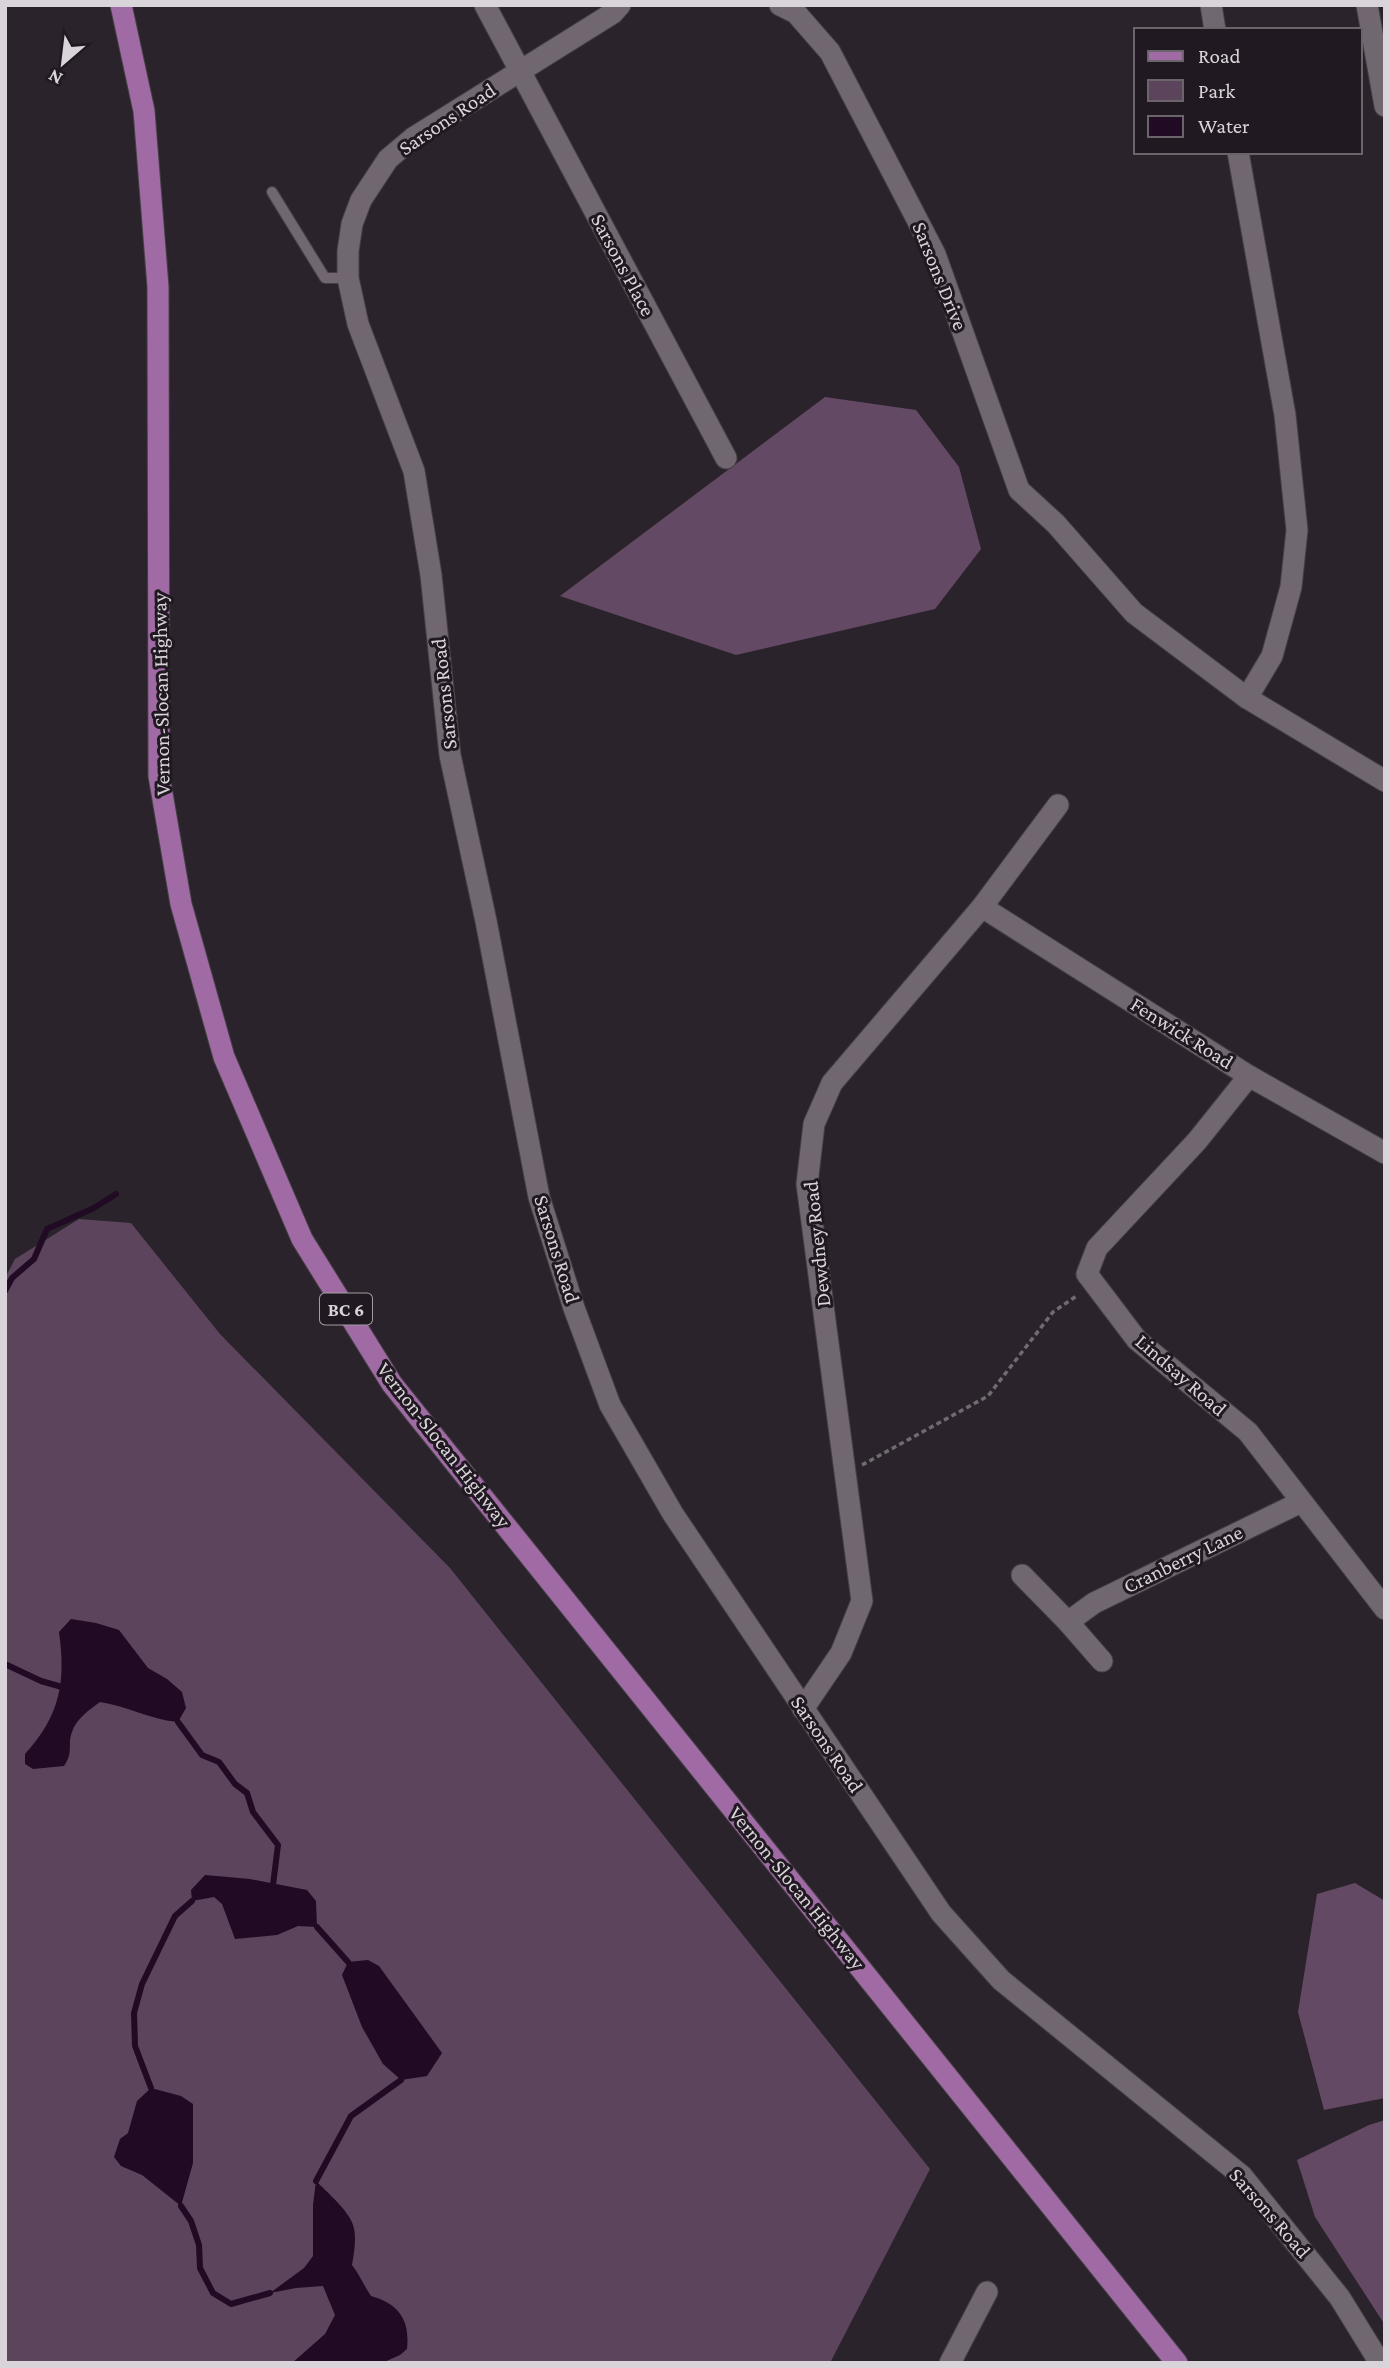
<svg xmlns="http://www.w3.org/2000/svg" width="1390" height="2368" font-family="'Crimson Pro',serif">
<style>
.green{fill:#5b445c}
.forest{fill:#644965}
.water{fill:#210a23}
.lines{fill:none;stroke-linecap:round;stroke-linejoin:round}
.stream{stroke:#210a23;stroke-width:6}
.service-casing{stroke:#464046;stroke-width:12}
.minor-casing{stroke:#464046;stroke-width:23}
.primary-casing{stroke:#464046;stroke-width:23}
.path{stroke:#706a71;stroke-width:3.5;stroke-dasharray:5 3.5;stroke-linecap:butt}
.service{stroke:#706770;stroke-width:10}
.minor{stroke:#706770;stroke-width:21}
.primary{stroke:#a06ba4;stroke-width:21}
.labels{text-anchor:middle;stroke-width:6;stroke-linejoin:round;paint-order:stroke}
.shield{fill:#211921;stroke:#a29ca2;stroke-width:2}
.shield-label{font-size:19px;font-weight:bold;fill:#d9d4d9}
.street-label{font-size:21px;fill:#d9d4d9;stroke:#211921}
</style>
<rect width="100%" height="100%" fill="#2a232b"/>
<polygon class="green" points="79,1219 131,1223 220,1334 450,1568 930,2169 830,2363 5,2363 5,1278 15,1259"/>
<g class="forest">
<polygon points="825,397 916,410 959,467 981,549 935,609 736,655 560,596"/>
<polygon points="1355,1883 1385,1901 1385,2098 1324,2110 1298,2012 1317,1894"/>
<polygon points="1385,2120 1385,2325 1315,2217 1297,2160 1369,2125"/>
</g>
<g class="water">
<path d="M71,1619l25,4 23,7 29,38 19,11 15,13 4,16 -8,14c-27,-2 -51,-16 -78,-20 -11,8 -24,17 -28,30 -5,13 2,20 -8,34l-31,3 -8,-5v-10c35,-39 41,-71 34,-122z"/>
<polygon points="205,1875 250,1879 307,1890 316,1901 317,1927 298,1926 277,1935 235,1939 222,1904 214,1897 192,1901 191,1890"/>
<polygon points="368,1960 379,1966 442,2053 427,2076 401,2080 383,2064 362,2027 342,1975 348,1962"/>
<polygon points="151,2088 181,2096 193,2104 193,2163 181,2206 142,2175 121,2166 114,2157 120,2139 128,2133 137,2101"/>
<path d="M316,2181c10,10 33,30 37,44 4,12 1,28 -1,40 8,10 12,21 19,31 29,8 39,25 36,53l-7,6 -18,8h-90l33,-29 10,-19 -12,-29 -27,2 -26,5 34,-25 9,-12v-51z"/>
</g>
<g class="lines">
<g class="stream">
<polyline points="5,1291 12,1278 34,1259 47,1229 94,1208 116,1194"/>
<polyline points="5,1664 41,1681 62,1687"/>
<polyline points="178,1722 202,1755 219,1762 235,1784 247,1793 253,1812 278,1845 273,1885"/>
<polyline points="317,1927 348,1962"/>
<polyline points="151,2088 135,2046 134,2013 142,1984 175,1916 192,1901"/>
<polyline points="316,2181 351,2116 401,2080"/>
<polyline points="181,2206 191,2221 199,2245 200,2268 213,2293 231,2304 270,2293"/>
</g>
<defs>
<polyline id="service" points="272,192 325,278 348,278"/>
<g id="minor">
<polyline points="485,5 726,458"/>
<polyline points="620,5 613,13 413,138 388,159 361,200 352,224 348,251 348,278 358,324 414,471 431,575 450,755 486,921 539,1197 574,1308 610,1405 673,1514 941,1913 1001,1980 1242,2176 1340,2298 1380,2363"/>
<polyline points="780,5 796,13 830,52 935,254 1019,490 1056,524 1134,613 1247,698 1385,781"/>
<polyline points="1211,5 1215,30"/>
<polyline points="1367,5 1385,106"/>
<polyline points="1238,152 1285,415 1297,530 1291,587 1272,656 1247,698"/>
<polyline points="982,907 1249,1076 1385,1153"/>
<polyline points="1249,1076 1197,1141 1097,1248 1087,1274 1137,1340 1248,1432 1385,1609"/>
<polyline points="1022,1575 1068,1622 1102,1661"/>
<polyline points="1068,1622 1094,1603 1301,1502"/>
<polyline points="803,1709 841,1653 862,1601 807,1184 814,1124 832,1083 982,907 1058,805"/>
<polyline points="950,2363 987,2292"/>
</g>
<polyline id="primary" points="121,5 144,111 158,287 159,776 181,904 224,1057 302,1239 392,1384 1177,2363"/>
</defs>
<use href="#service" class="service-casing"/>
<use href="#minor" class="minor-casing"/>
<use href="#primary" class="primary-casing"/>
<polyline class="path" points="862,1465 988,1396 1053,1312 1078,1295"/>
<use href="#service" class="service"/>
<use href="#minor" class="minor"/>
<use href="#primary" class="primary"/>
</g>
<g class="labels">
<rect class="shield" x="320" y="1293.5" width="52" height="31" rx="5"/>
<g class="shield-label">
<text x="346" y="1316">BC 6</text>
</g>
<g class="street-label">
<text transform="translate(447 119) rotate(-34)" y="7">Sarsons Road</text>
<text transform="translate(623 265) rotate(62)" y="7">Sarsons Place</text>
<text transform="translate(940 276) rotate(68)" y="7">Sarsons Drive</text>
<text transform="translate(161 694) rotate(-91)" y="7">Vernon-Slocan Highway</text>
<text transform="translate(444 694) rotate(-96)" y="7">Sarsons Road</text>
<text transform="translate(1182 1033) rotate(32)" y="7">Fenwick Road</text>
<text transform="translate(817 1244) rotate(-96)" y="7">Dewdney Road</text>
<text transform="translate(557 1249) rotate(73)" y="7">Sarsons Road</text>
<text transform="translate(1181 1375) rotate(41)" y="7">Lindsay Road</text>
<text transform="translate(444 1445) rotate(52)" y="7">Vernon-Slocan Highway</text>
<text transform="translate(1183 1559) rotate(-26)" y="7">Cranberry Lane</text>
<text transform="translate(827 1744) rotate(56)" y="7">Sarsons Road</text>
<text transform="translate(797 1888) rotate(51)" y="7">Vernon-Slocan Highway</text>
<text transform="translate(1270 2213) rotate(49)" y="7">Sarsons Road</text>
</g>
</g>
<rect width="1390" height="2368" fill="none" stroke="#d9d4d9" stroke-width="14"/>
<rect x="1134" y="28" width="228" height="126" fill="#211921" stroke="#6b646b" stroke-width="2"/>
<rect x="1148" y="51" width="35" height="10" fill="#a06ba4" stroke="#6b646b" stroke-width="2"/>
<text x="1198" y="63" font-size="21" fill="#d9d4d9">Road</text>
<rect x="1148" y="80" width="35" height="21" fill="#5b445c" stroke="#6b646b" stroke-width="2"/>
<text x="1198" y="98" font-size="21" fill="#d9d4d9">Park</text>
<rect x="1148" y="116" width="35" height="21" fill="#210a23" stroke="#6b646b" stroke-width="2"/>
<text x="1198" y="133" font-size="21" fill="#d9d4d9">Water</text>
<g transform="translate(63 63) rotate(208)" stroke="#211921" stroke-width="5" paint-order="stroke">
<path d="M0-5L12 26L0 18L-12 26Z" fill="#d9d4d9"/>
<text y="-10" font-size="19" font-weight="bold" text-anchor="middle" fill="#d9d4d9">N</text>
</g>
</svg>
